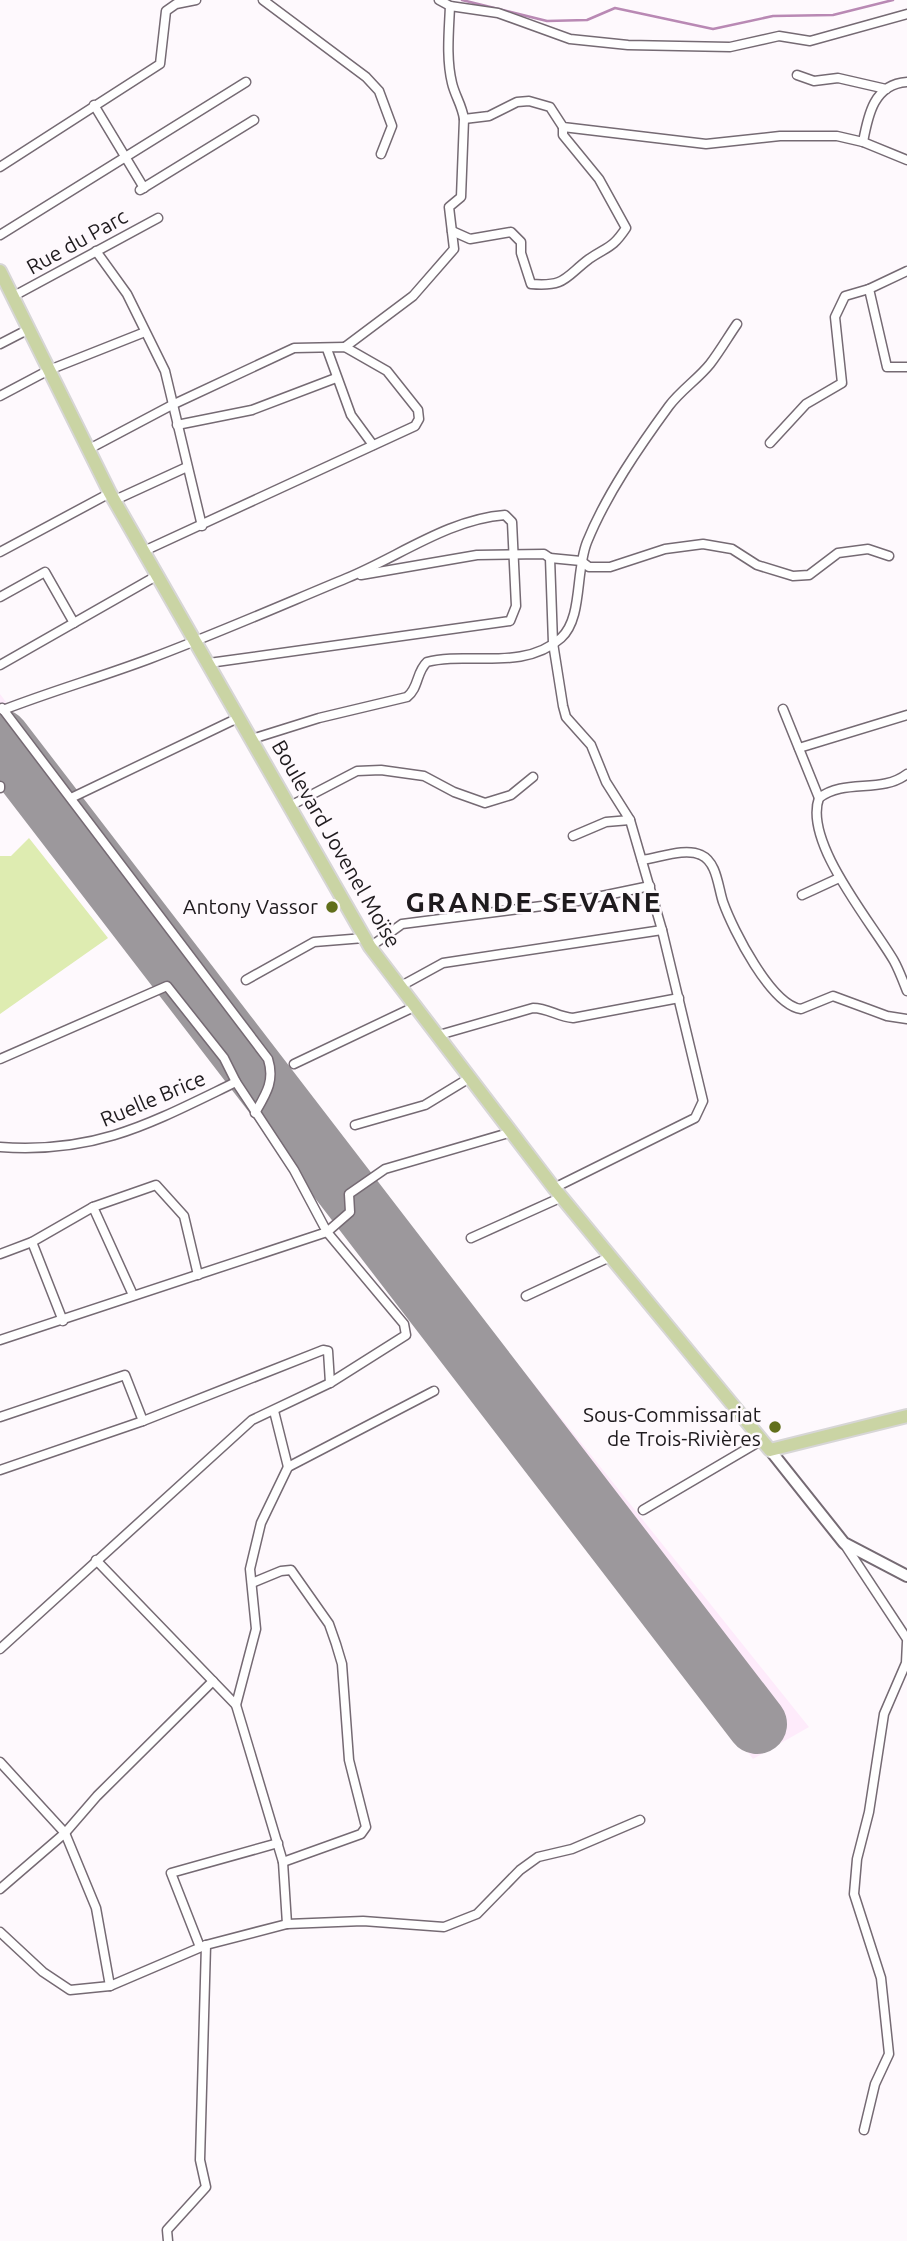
<svg xmlns="http://www.w3.org/2000/svg" width="907" height="2241" font-family="Ubuntu,sans-serif">
<style>
.built{fill:#feebfb}
.garden{fill:#deecb1}
.lines{fill:none;stroke-linecap:round;stroke-linejoin:round}
.stream{stroke:#b989b4;stroke-width:2.5}
.runway{stroke:#9c989c;stroke-width:60}
.minor-casing{stroke:#756a73;stroke-width:11}
.secondary-casing{stroke:#756a73;stroke-width:14}
.primary-casing{stroke:#d7d6d6;stroke-width:16}
.minor{stroke:#fff;stroke-width:8}
.secondary{stroke:#fff;stroke-width:10}
.primary{stroke:#cad4a4;stroke-width:12}
.poi-dot{fill:#616f1b;stroke:#fef9fd;stroke-width:2.5}
.labels{text-anchor:middle;stroke-width:5;stroke-linejoin:round;paint-order:stroke}
.street-label{font-size:21px;fill:#1f1b1e;stroke:#fef9fd}
.poi-label{font-size:21px;fill:#1f1b1e;stroke:#fef9fd;text-anchor:end}
.district-label{font-size:28px;font-weight:bold;letter-spacing:2px;fill:#1f1b1e;stroke:#fef9fd}
</style>
<rect width="100%" height="100%" fill="#fef9fd"/>
<polygon class="built" points="0,694 331,1131 809,1727 753,1759 321,1184 0,777"/>
<polygon class="garden" points="29,838 108,938 0,1014 0,856 11,856"/>
<g class="lines">
<polyline class="stream" points="462,0 547,21 587,20 615,8 713,29 773,16 833,15 893,0"/>
<polyline class="runway" points="0,739 757,1724"/>
<defs>
<g id="minor">
<polyline points="263,0 366,77 379,91 392,126 381,154"/>
<polyline points="439,0 450,6 498,13 570,39 628,45 730,47 779,36 810,41 907,14"/>
<path d="M450,6c-1,25 -4,52 2,77 3,13 10,22 12,36l25,-3 28,-14 12,-1 21,6 13,20 143,17 74,-8h57l26,6 44,18"/>
<polyline points="797,75 814,81 838,78 886,89"/>
<polyline points="94,105 144,188"/>
<path d="M863,142c5,-27 11,-58 44,-60"/>
<polyline points="0,167 160,64 166,11 176,4 196,0"/>
<polyline points="140,190 254,120"/>
<path d="M452,231l18,8 41,-7 10,10v11l10,31c35,3 34,-7 58,-25 19,-13 23,-10 37,-31l-27,-49 -36,-44v-8"/>
<polyline points="0,235 246,82"/>
<polyline points="96,251 127,294 165,371 202,526"/>
<polyline points="907,271 869,289 887,367 907,367"/>
<polyline points="12,297 158,218"/>
<polyline points="0,344 29,329"/>
<polyline points="345,347 413,296 454,249 449,207 461,197 464,119"/>
<polyline points="327,349 351,415 373,445"/>
<polyline points="0,396 49,370 145,332"/>
<polyline points="177,425 252,410 336,378"/>
<polyline points="770,443 806,404 842,383 835,317 845,296 869,289"/>
<polyline points="89,449 172,405 294,348 345,347 387,371 418,410 419,419 415,426 144,551"/>
<polyline points="115,500 187,467"/>
<polyline points="0,552 110,493"/>
<polyline points="550,558 581,561 589,567 610,567 665,549 703,544 732,549 757,565 793,576 809,575 838,553 868,549 889,556"/>
<polyline points="361,575 477,555 544,554 550,558 553,643 563,706 566,717 591,745 606,782 630,820 662,930 703,1101 695,1118 554,1188"/>
<polyline points="0,597 45,572 74,623"/>
<polyline points="0,665 158,575"/>
<path d="M2,708l266,351c7,22 -2,35 -13,54"/>
<polyline points="783,709 819,798"/>
<path d="M3,710c49,-19 98,-33 146,-51 67,-25 133,-54 198,-81 51,-21 102,-59 158,-63l7,7 4,84 -6,15 -301,42"/>
<path d="M252,739l67,-21 88,-21c12,-9 9,-25 20,-35 39,-11 96,10 134,-24 22,-20 14,-66 26,-96 19,-47 52,-95 82,-136 12,-16 29,-27 41,-42 10,-13 18,-27 27,-40"/>
<polyline points="799,748 907,715"/>
<path d="M907,774c-26,20 -62,4 -88,24 -16,44 53,125 75,163 5,9 9,20 13,30"/>
<polyline points="0,786 0,788"/>
<polyline points="71,798 240,717"/>
<polyline points="290,806 357,771 381,770 424,776 454,792 485,803 511,795 533,777"/>
<polyline points="573,836 606,822 630,820"/>
<path d="M642,860c17,-2 43,-13 59,-5 16,7 17,32 22,47 10,28 48,103 78,107l32,-13 54,20 20,3"/>
<polyline points="802,895 839,878"/>
<polyline points="370,947 402,924 573,902 650,886"/>
<polyline points="246,980 314,942 364,938"/>
<polyline points="401,986 443,963 662,930"/>
<path d="M439,1035l94,-27c15,0 25,9 40,10l106,-20"/>
<polyline points="0,1059 167,986 224,1058 236,1082 294,1170 327,1232 0,1340"/>
<polyline points="294,1064 416,1006"/>
<polyline points="355,1125 425,1105 471,1077"/>
<path d="M0,1147c97,7 151,-24 236,-65"/>
<polyline points="93,1207 133,1295"/>
<polyline points="471,1238 562,1197"/>
<polyline points="32,1242 63,1321"/>
<polyline points="0,1254 32,1242 93,1207 156,1185 184,1216 198,1275"/>
<polyline points="526,1296 612,1256"/>
<polyline points="274,1411 288,1467"/>
<polyline points="0,1417 125,1375 143,1421"/>
<polyline points="0,1470 143,1421 323,1350 328,1351 330,1383"/>
<polyline points="643,1510 762,1440"/>
<polyline points="845,1545 907,1639"/>
<polyline points="96,1560 236,1705"/>
<polyline points="252,1583 281,1571 291,1570 329,1624 336,1644 342,1664 349,1760 366,1827 361,1834 283,1862"/>
<polyline points="0,1649 252,1420 330,1383 406,1335 404,1324 327,1232 350,1212 349,1194 385,1169 512,1132"/>
<polyline points="0,1762 65,1833 97,1796 213,1681"/>
<polyline points="0,1889 65,1833 96,1908 110,1986"/>
<polyline points="287,1924 283,1862 236,1705 256,1629 250,1569 261,1523 288,1467 434,1391"/>
<polyline points="0,1932 43,1972 70,1990 110,1986 206,1945 287,1924 363,1921 444,1927 477,1914 520,1870 538,1857 572,1849 640,1820"/>
<polyline points="200,1947 171,1873 278,1843"/>
<polyline points="864,2130 875,2084 889,2054 881,1978 854,1894 857,1859 869,1812 884,1714 906,1663 907,1642"/>
<polyline points="168,2241 167,2230 206,2187 200,2160 206,1945"/>
</g>
<polyline id="secondary" points="770,1450 844,1543 907,1576"/>
<polyline id="primary" points="0,271 110,493 370,947 554,1188 770,1450 907,1416"/>
</defs>
<use href="#minor" class="minor-casing"/>
<use href="#secondary" class="secondary-casing"/>
<use href="#primary" class="primary-casing"/>
<use href="#minor" class="minor"/>
<use href="#secondary" class="secondary"/>
<use href="#primary" class="primary"/>
</g>
<g class="poi-dot">
<circle cx="332" cy="907" r="7"/>
<circle cx="775" cy="1427" r="7"/>
</g>
<g class="labels">
<g class="street-label">
<text transform="translate(77 242) rotate(-29)" y="7">Rue du Parc</text>
<text transform="translate(336 844) rotate(60)" y="7">Boulevard Jovenel Moïse</text>
<text transform="translate(153 1099) rotate(-23)" y="7">Ruelle Brice</text>
</g>
<g class="poi-label">
<text x="318" y="914">Antony Vassor</text>
<text x="761" y="1422">Sous-Commissariat<tspan x="761" dy="24">de Trois-Rivières</tspan></text>
</g>
<g class="district-label">
<text x="534" y="912">GRANDE SEVANE</text>
</g>
</g>
</svg>
